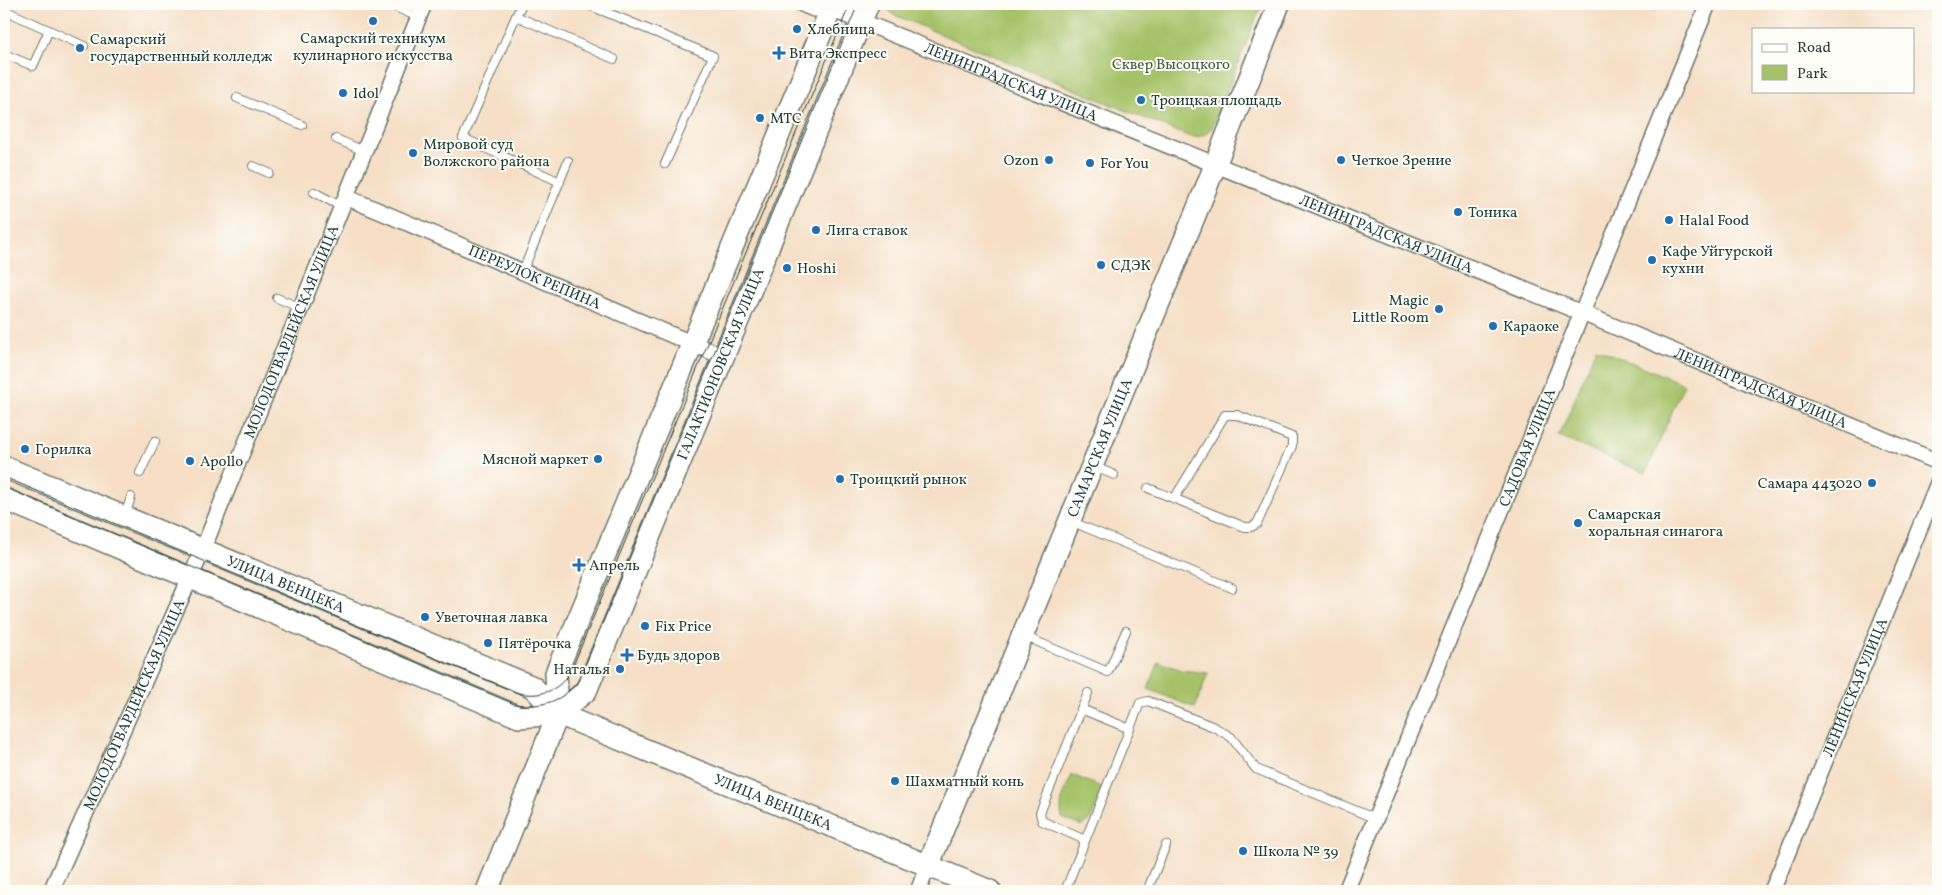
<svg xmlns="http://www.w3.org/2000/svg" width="1942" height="895" font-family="Vollkorn,serif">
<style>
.green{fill:#a6c268;stroke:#62804e}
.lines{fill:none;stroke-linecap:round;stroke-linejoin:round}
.lane-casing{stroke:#6a7667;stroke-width:10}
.street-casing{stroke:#6a7667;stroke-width:18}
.secondary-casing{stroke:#6a7667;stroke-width:24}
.lane{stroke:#fff;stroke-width:8}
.street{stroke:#fff;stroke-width:15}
.secondary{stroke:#fff;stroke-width:21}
.tram{stroke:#1f3d34;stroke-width:1}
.poi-dot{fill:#1f6fb2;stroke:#fdfcf7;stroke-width:2}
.labels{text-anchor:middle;stroke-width:4;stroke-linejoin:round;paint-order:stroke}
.poi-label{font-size:15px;fill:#1f3d34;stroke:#fdfcf7;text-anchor:start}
.park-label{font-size:15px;fill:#415e41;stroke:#fdfcf7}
.street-label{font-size:15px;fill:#1f3d34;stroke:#fdfcf7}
</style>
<rect width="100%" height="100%" fill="#fdfcf7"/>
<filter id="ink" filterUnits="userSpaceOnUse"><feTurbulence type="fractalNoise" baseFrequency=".02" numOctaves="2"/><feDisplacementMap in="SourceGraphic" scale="10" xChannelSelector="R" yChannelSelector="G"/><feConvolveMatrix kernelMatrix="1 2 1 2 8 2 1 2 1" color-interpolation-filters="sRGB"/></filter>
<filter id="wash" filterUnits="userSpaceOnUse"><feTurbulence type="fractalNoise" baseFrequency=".0096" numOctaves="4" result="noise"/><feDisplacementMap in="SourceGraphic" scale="20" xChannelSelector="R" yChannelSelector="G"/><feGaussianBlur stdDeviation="1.12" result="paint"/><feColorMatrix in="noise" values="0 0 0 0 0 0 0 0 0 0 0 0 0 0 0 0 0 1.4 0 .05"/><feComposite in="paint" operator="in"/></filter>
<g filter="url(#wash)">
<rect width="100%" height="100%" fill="#f6dfc6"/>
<g class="green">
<path d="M884,4h378l-50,124c-7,7 -12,10 -22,9l-298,-123z"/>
<polygon points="1596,348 1684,384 1646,473 1559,437"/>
<polygon points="1159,662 1181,670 1208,673 1195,708 1148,689"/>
<path d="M1072,775l32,13 -14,32 -8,6 -20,-8c-4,-16 4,-29 10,-43z"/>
</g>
</g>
<g filter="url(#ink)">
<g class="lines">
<defs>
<g id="lane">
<polyline points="586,4 713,56 665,164"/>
<polyline points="393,6 418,17"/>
<polyline points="4,10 84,46"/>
<polyline points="516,16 522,4"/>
<polyline points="4,54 33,66 49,30"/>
<polyline points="237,98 302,125"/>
<polyline points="336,139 364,151"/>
<polyline points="253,166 269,173"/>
<polyline points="560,182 463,138 516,16 614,59"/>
<polyline points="314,192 342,207"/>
<polyline points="522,273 568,161"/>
<polyline points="277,298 301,308"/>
<polyline points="1093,466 1114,475"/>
<polyline points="140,473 155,441"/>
<polyline points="1148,488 1245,527 1251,527 1257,524 1292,446 1292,437 1237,415 1225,415 1174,499"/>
<polyline points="125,516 131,497"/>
<polyline points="1070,521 1232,588"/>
<polyline points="1024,636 1108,672 1126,631"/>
<polyline points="1081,709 1130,729"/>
<polyline points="1085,840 1042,821 1040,813 1088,693"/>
<polyline points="1065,891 1140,703 1148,701 1214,727 1231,737 1256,769 1376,819"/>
<polyline points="1147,891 1166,845"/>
</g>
<g id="street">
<polyline points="802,4 814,9"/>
<path id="s1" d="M831,9l751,304 356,149"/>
<path id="s2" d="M346,197l378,160"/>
<path id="s3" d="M51,891l152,-342 221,-545"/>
<polyline points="918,891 928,866"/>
<path id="s4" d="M1346,891l362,-887"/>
<path id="s5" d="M1772,891l166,-408"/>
</g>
<g id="secondary">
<path id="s6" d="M4,467l529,220 25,27 432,177"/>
<polyline points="4,499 519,717 558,714"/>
<path id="s7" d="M558,714l28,-23 282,-687"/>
<path id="s8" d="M928,866l276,-673 75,-189"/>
<polyline points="487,891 558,714 556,673 833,4"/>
</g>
</defs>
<use href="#lane" class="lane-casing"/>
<use href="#street" class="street-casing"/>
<use href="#secondary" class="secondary-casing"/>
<use href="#lane" class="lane"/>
<use href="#street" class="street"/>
<use href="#secondary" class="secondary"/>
<g class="tram">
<path d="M4,477l514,216c23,4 38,-1 52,-20l280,-669"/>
<path d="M4,487l510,217c29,4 49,-2 66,-26l278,-674"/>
</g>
</g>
</g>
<g class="poi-dot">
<circle cx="373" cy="21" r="5"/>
<circle cx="797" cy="29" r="5"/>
<circle cx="80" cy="48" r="5"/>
<path d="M776.5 45.5h5v5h5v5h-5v5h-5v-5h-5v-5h5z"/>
<circle cx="343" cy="93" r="5"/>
<circle cx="1141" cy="100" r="5"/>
<circle cx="760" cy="118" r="5"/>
<circle cx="413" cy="153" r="5"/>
<circle cx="1049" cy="160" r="5"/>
<circle cx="1341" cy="160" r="5"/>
<circle cx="1090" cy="163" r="5"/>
<circle cx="1458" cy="212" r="5"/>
<circle cx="1669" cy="220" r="5"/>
<circle cx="816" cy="230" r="5"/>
<circle cx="1652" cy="260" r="5"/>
<circle cx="1101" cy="265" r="5"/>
<circle cx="787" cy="268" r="5"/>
<circle cx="1439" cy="309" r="5"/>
<circle cx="1493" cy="326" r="5"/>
<circle cx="25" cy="449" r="5"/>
<circle cx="598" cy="459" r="5"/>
<circle cx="190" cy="461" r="5"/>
<circle cx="840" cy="479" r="5"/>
<circle cx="1872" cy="483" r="5"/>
<circle cx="1578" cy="523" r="5"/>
<path d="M576.5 557.5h5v5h5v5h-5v5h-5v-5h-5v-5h5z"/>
<circle cx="425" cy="617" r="5"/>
<circle cx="645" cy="626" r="5"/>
<circle cx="488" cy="643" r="5"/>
<path d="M624.5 647.5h5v5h5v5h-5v5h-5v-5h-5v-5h5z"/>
<circle cx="620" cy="669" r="5"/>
<circle cx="895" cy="781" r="5"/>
<circle cx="1243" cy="851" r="5"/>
</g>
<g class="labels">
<g class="poi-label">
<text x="807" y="34">Хлебница</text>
<text x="373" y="43" text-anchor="middle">Самарский техникум<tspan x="373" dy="17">кулинарного искусства</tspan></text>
<text x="90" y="44">Самарский<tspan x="90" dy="17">государственный колледж</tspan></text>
<text x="789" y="58">Вита Экспресс</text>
<text x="353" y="98">Idol</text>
<text x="1151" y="105">Троицкая площадь</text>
<text x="770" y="123">МТС</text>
<text x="423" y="149">Мировой суд<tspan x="423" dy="17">Волжского района</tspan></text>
<text x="1039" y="165" text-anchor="end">Ozon</text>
<text x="1351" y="165">Четкое Зрение</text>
<text x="1100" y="168">For You</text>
<text x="1468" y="217">Тоника</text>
<text x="1679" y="225">Halal Food</text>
<text x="826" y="235">Лига ставок</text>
<text x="1662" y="256">Кафе Уйгурской<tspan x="1662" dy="17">кухни</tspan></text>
<text x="1111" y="270">СДЭК</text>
<text x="797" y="273">Hoshi</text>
<text x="1429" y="305" text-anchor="end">Magic<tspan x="1429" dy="17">Little Room</tspan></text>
<text x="1503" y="331">Караоке</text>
<text x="35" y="454">Горилка</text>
<text x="588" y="464" text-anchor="end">Мясной маркет</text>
<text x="200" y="466">Apollo</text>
<text x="850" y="484">Троицкий рынок</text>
<text x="1862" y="488" text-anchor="end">Самара 443020</text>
<text x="1588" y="519">Самарская<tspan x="1588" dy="17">хоральная синагога</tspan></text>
<text x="589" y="570">Апрель</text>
<text x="435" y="622">Уветочная лавка</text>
<text x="655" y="631">Fix Price</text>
<text x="498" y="648">Пятёрочка</text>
<text x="637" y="660">Будь здоров</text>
<text x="610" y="674" text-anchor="end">Наталья</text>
<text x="905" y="786">Шахматный конь</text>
<text x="1253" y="856">Школа № 39</text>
</g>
<g class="park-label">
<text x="1171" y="69">Сквер Высоцкого</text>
</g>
<g class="street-label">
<text dy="5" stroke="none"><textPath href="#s1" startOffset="194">ЛЕНИНГРАДСКАЯ УЛИЦА</textPath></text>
<text dy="5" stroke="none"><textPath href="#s1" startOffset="599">ЛЕНИНГРАДСКАЯ УЛИЦА</textPath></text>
<text dy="5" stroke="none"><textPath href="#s2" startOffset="205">ПЕРЕУЛОК РЕПИНА</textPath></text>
<text dy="5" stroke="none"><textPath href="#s3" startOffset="609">МОЛОДОГВАРДЕЙСКАЯ УЛИЦА</textPath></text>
<text dy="5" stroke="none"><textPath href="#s7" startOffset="390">ГАЛАКТИОНОВСКАЯ УЛИЦА</textPath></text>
<text dy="5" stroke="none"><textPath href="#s1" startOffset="1004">ЛЕНИНГРАДСКАЯ УЛИЦА</textPath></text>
<text dy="5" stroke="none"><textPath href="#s8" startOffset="452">САМАРСКАЯ УЛИЦА</textPath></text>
<text dy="5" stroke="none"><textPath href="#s4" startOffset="479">САДОВАЯ УЛИЦА</textPath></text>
<text dy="5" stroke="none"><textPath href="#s6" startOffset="305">УЛИЦА ВЕНЦЕКА</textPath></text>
<text dy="5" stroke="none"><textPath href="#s5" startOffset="220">ЛЕНИНСКАЯ УЛИЦА</textPath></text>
<text dy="5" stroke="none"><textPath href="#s3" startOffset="204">МОЛОДОГВАРДЕЙСКАЯ УЛИЦА</textPath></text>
<text dy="5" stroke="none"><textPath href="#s6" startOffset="842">УЛИЦА ВЕНЦЕКА</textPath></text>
</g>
</g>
<rect width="1942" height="895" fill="none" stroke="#fdfcf7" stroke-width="20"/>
<rect x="1752" y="28" width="162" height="65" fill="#fdfcf7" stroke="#a4b0a9"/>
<rect x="1762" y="44" width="25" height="8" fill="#ffffff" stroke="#a4b0a9"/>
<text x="1797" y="52" font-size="15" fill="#1f3d34">Road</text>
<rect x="1762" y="65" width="25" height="15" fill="#a6c268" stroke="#a4b0a9"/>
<text x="1797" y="78" font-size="15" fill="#1f3d34">Park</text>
</svg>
